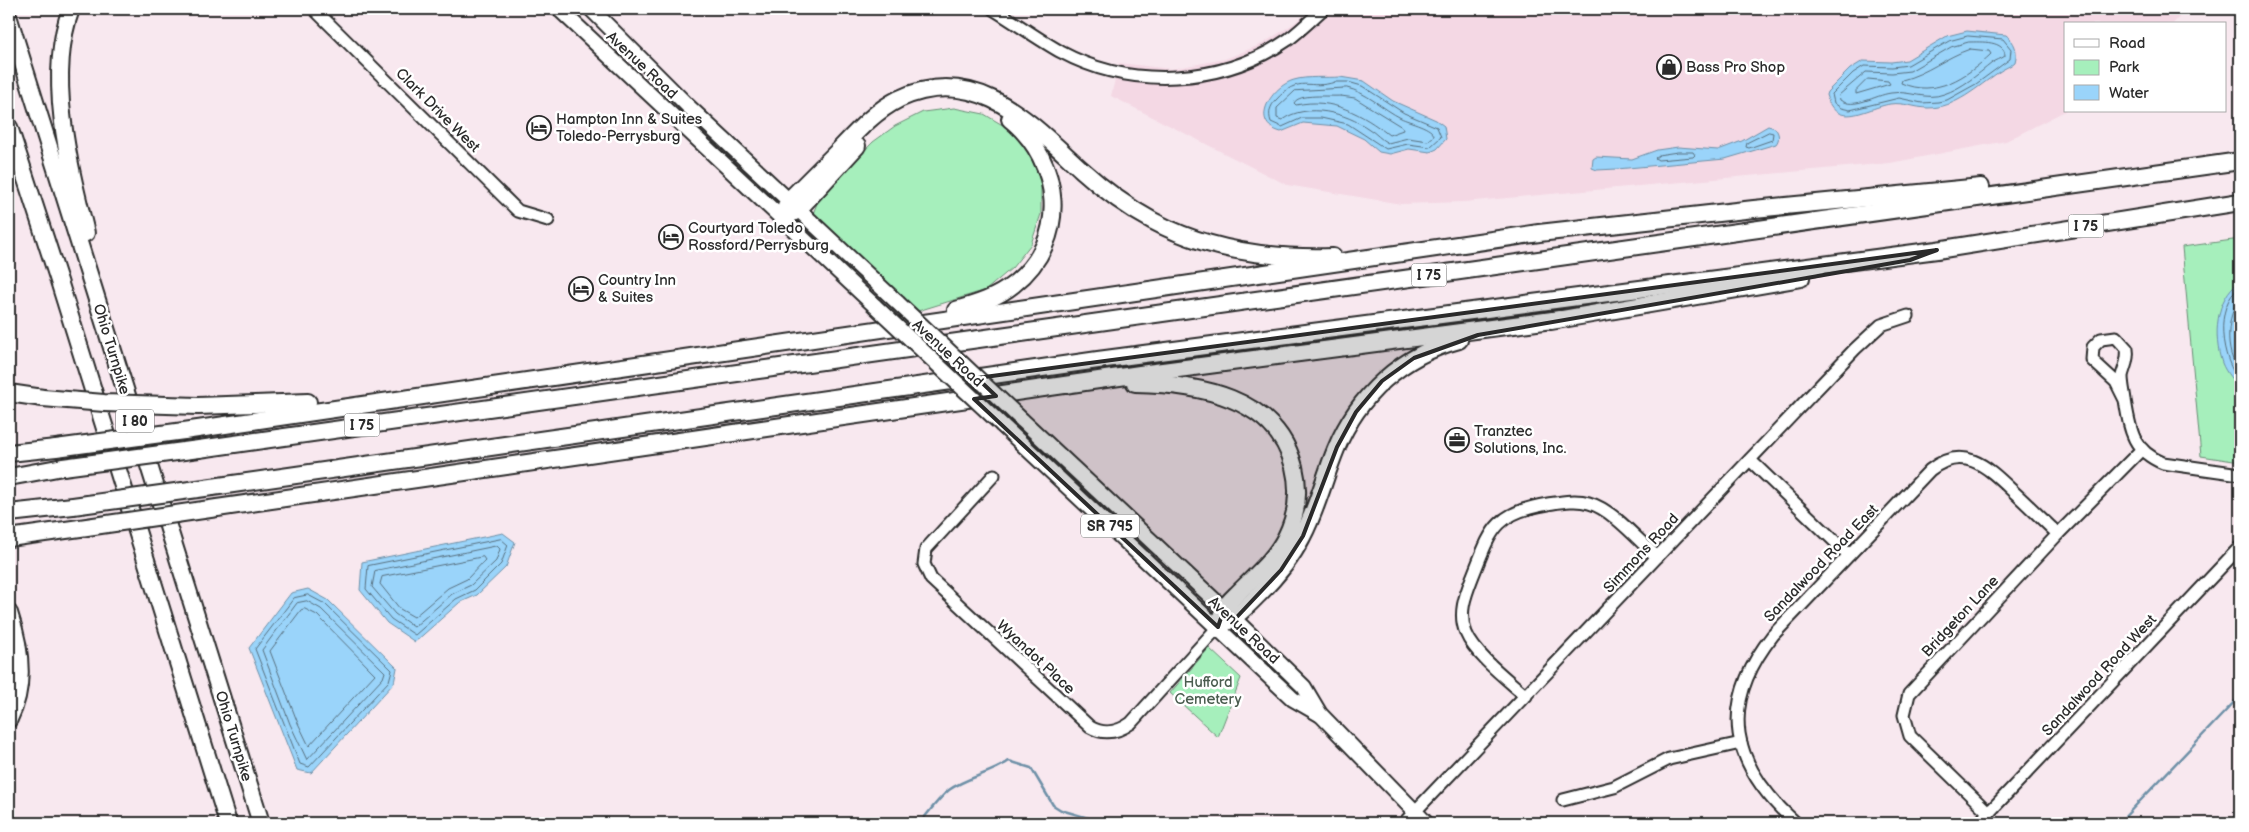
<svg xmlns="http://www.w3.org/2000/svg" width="2249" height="832" font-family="'Balsamiq Sans',sans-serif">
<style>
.built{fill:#f4d8e4}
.green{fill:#a6efbc;stroke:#688d74}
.water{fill:#9ad4fa;stroke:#6e90a7}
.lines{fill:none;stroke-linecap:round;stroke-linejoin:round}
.shore{stroke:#576f7e;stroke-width:1}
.stream{stroke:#6e90a7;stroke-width:2.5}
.minor-casing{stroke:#2b2b2b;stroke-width:15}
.major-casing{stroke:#2b2b2b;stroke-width:18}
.highway-casing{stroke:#2b2b2b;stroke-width:20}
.minor{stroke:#fff;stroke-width:11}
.major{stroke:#fff;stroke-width:14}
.highway{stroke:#fff;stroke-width:16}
.major-bridge-casing{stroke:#2b2b2b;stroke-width:18;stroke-linecap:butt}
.highway-bridge-casing{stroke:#2b2b2b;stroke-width:20;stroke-linecap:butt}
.major-bridge{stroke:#fff;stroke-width:14}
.highway-bridge{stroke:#fff;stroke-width:16}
.marked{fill:#2b2b2b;fill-opacity:0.2;stroke:#2b2b2b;stroke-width:4;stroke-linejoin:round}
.labels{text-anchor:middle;stroke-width:5;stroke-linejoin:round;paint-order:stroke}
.shield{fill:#fff;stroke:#6b6b6b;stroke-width:1}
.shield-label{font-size:14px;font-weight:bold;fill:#2b2b2b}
.street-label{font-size:15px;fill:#2b2b2b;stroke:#fff}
.poi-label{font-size:15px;fill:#2b2b2b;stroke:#fff;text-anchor:start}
.park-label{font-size:15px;fill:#4a5c4f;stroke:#fff}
</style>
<rect width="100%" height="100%" fill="#f8e8ef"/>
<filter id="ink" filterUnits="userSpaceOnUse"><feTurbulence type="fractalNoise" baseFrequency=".02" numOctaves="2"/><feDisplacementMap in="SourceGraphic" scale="10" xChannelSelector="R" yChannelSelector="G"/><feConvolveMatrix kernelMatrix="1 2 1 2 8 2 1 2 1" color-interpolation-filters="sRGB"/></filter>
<g filter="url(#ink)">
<polygon class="built" points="1311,9 2186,9 2173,24 2065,24 2065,111 2006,141 1890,163 1464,202 1401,204 1287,185 1111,96 1119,63 1171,69 1225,59 1262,44 1296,22"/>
<g class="green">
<polygon points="954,108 984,114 1011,130 1030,154 1041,183 1041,214 1031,244 1012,268 986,290 918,311 812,216 820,196 873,142 895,126 923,112"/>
<polygon points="2240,239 2240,462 2201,456 2182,247"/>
<polygon points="1209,648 1241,678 1218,737 1170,693"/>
</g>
<g class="water">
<path d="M1967,31l39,4c9,7 12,16 9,27 -5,5 -11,6 -16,10 -22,15 -43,36 -71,36 -13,0 -24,-6 -38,-4 -24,4 -53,27 -64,-9l1,-3 23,-23 13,-8 28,1 16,-2 40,-24z"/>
<path d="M1340,77l24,4 29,20 43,19 8,6 2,13 -9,10 -7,3 -21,-3 -19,5 -11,-2 -15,-13 -27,-13 -34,-3 -22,9c-33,-9 -9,-46 13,-52 13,-4 32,-2 46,-3z"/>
<path d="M1768,126l7,2c4,5 5,11 1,16l-51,15 -108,10 -20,1 -5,-2 1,-9 3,-2 36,2 25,-9 21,-3 40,3 24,-9z"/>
<path d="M2240,281v107c-7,-7 -14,-15 -18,-25 -9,-26 -7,-65 18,-82z"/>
<polygon points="503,533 515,542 506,567 477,595 459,603 415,642 387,623 360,590 362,562"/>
<polygon points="308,589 328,600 397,668 394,683 311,773 297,770 249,648 291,593"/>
</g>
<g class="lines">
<g class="shore">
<polygon points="1968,36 2003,39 2011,49 2010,59 1976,84 1947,100 1938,102 1922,103 1899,98 1850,110 1841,108 1834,103 1832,94 1853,73 1864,66 1892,67 1908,65 1949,41"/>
<path d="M1969,42c12,0 36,-2 36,14 -4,3 -9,4 -13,7 -15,12 -30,25 -48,31 -18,7 -35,-4 -53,-1 -16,2 -37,17 -51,7l-1,-5 27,-23 26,1 18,-2 41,-24z"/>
<path d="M1970,49l19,2 2,3c-24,23 -56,44 -90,29l1,-3c25,-6 44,-23 68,-31z"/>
<polygon points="1868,79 1888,81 1890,84 1856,94 1856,91"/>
<path d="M1335,82h13l14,4 42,27 33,14 4,10 -11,10 -22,-3 -22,5 -38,-25 -27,-6h-19l-20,9 -11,-5c-3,-9 -1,-16 5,-22 24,-27 33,-9 59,-18z"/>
<path d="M1347,88c19,4 36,21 54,30 8,4 32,9 33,18l-6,5 -20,-3 -20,5c-7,-3 -12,-10 -19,-14 -23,-16 -62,-27 -87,-9l-5,-2v-10l18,-17z"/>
<path d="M1341,96l14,2 47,29 1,3 -14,5c-27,-21 -57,-38 -93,-30l-2,-2c5,-10 35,-6 47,-7z"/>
<polygon points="1769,132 1773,133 1772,140 1749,148 1746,147 1747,143"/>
<polygon points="1678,152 1693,152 1695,155 1693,157 1658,160 1655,158 1659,155"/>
<path d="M2240,287c-27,19 -19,73 0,94"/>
<path d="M2240,296c-13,20 -17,55 0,76"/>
<polygon points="501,539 508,545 501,564 475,590 456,599 415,635 391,619 366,589 368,566"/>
<polygon points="497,546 500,549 496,561 471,585 452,594 414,627 395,614 372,587 375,571"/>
<polygon points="483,557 485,560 467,579 448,588 414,617 400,609 380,584 382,577"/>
<polygon points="308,595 325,604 392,670 389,681 309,767 300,764 255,649 294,598"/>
<polygon points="307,601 321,609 385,672 383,678 307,760 290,724 262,650 297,603"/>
<polygon points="305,609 317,615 375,674 309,746 297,721 270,651 301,610"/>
</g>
<g class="stream">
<path d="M920,823c9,-11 18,-24 29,-33 18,-13 42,-16 60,-29l22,7 22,37 8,5 44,13"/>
<polyline points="2119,823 2240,696"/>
</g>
<defs>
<g id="minor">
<polyline points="314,9 518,211 548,220"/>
<path d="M993,9c23,14 45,30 68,43 71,38 162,33 228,-13 12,-9 23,-20 34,-30"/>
<path d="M2125,400l-9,-18 -24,-22 1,-13 8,-8 15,-2 11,12c2,11 -3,18 -5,27 0,8 2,16 3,24 5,30 7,50 38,63l77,11"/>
<polyline points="1750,460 1849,555"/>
<path d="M994,475l-68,74 -2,15 7,15 159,148c14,8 27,6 41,-4l87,-96"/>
<path d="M1526,696c-18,-16 -51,-41 -60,-63 -8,-19 -1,-37 6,-55 19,-47 21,-65 76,-74 13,-2 28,-5 41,-1 23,6 50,38 68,54"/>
<polyline points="1563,800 1614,787 1669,759 1741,743"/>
<polyline points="1989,813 1910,736 1904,715 1909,694 2058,534 2142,449"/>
<polyline points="1404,823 1855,349 1881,325 1908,316"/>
<path d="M1796,823c-65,-58 -79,-117 -23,-188l157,-165c36,-28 60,0 86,24 14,13 28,27 42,40"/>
<polyline points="1979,823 2240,547"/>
</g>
<g id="major">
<polyline points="559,9 875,306"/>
<polyline points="591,9 688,106 898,303"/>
<polyline points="1022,420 1224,609 1304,687 1320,714 1426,823"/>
<polyline points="1002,425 1293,699 1319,714"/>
</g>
<g id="highway">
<path d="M71,9c-25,67 -2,156 15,224"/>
<polyline points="9,19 261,823"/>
<polyline points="9,127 59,281 228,823"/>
<path d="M782,219l6,-18c17,-17 34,-34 51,-51 18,-19 36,-39 60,-51 78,-36 131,24 183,71 22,20 45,37 71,51 54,29 119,38 180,36"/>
<polyline points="782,219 798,210 857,146"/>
<path d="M956,310c21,-6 41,-12 58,-26 56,-44 48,-123 -4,-165"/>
<polyline points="1551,321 1801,278"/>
<path d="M1135,383c62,1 141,13 159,84 6,24 3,48 -8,70 -11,22 -30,38 -47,55 -5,5 -12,11 -15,17 -3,5 -4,13 -6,18"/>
<polyline points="9,393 43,398"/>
<polyline points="198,406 308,402"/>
<polyline points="184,431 1539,233 1754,209 1981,187"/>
<polyline points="199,449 2240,161"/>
<polyline points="9,453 56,448"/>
<polyline points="9,477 63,467"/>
<polyline points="212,487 1098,360 1937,250 2240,202"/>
<polyline points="217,508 1140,374 1560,319"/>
<polyline points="9,513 73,506"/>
<polyline points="9,538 80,528"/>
<path d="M9,613c12,35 17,72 0,106"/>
<path d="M1218,627c18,-9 27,-19 41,-33 17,-17 32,-35 43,-57 15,-28 22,-59 34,-88 22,-54 66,-94 123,-109"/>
</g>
</defs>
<use href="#minor" class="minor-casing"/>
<use href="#major" class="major-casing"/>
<use href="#highway" class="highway-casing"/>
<use href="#minor" class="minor"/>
<use href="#major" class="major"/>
<use href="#highway" class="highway"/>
<defs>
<g id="major-bridge">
<polyline points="898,303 1022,420"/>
<polyline points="875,306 1002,425"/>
</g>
<g id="highway-bridge">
<polyline points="43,398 104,403 198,406"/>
<polyline points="56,448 184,431"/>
<polyline points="63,467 199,449"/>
<polyline points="73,506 212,487"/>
<polyline points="80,528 217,508"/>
</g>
</defs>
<use href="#major-bridge" class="major-bridge-casing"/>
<use href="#highway-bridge" class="highway-bridge-casing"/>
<use href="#major-bridge" class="major-bridge"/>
<use href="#highway-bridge" class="highway-bridge"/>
</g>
</g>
<path class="marked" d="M1937,250l-27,10 -432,75 -64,23 -32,23 -26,31 -19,35 -34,89 -22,34 -46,49 -11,-10 -6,18 -244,-228 22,-3 -19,-18z"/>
<defs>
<symbol id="shop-ring" viewBox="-11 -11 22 22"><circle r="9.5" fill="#fff" stroke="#2b2b2b" stroke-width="1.5"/><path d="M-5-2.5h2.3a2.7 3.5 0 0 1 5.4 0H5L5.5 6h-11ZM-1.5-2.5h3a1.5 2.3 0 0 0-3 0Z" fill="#2b2b2b"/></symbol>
<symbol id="hotel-ring" viewBox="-11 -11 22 22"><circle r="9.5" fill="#fff" stroke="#2b2b2b" stroke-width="1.5"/><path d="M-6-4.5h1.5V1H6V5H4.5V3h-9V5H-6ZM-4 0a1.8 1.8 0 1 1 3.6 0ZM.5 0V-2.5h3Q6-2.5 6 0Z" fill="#2b2b2b"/></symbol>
<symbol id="office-ring" viewBox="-11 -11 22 22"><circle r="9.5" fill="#fff" stroke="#2b2b2b" stroke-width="1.5"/><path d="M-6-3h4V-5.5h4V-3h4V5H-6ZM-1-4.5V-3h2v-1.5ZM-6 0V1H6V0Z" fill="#2b2b2b"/></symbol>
</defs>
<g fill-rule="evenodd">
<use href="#shop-ring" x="1655" y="53" width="28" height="28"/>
<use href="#hotel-ring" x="525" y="114" width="28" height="28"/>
<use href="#hotel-ring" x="657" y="223" width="28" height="28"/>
<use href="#hotel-ring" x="567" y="275" width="28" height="28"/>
<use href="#office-ring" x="1443" y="426" width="28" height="28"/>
</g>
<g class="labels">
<g class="shield">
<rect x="2068.5" y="214.5" width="35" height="23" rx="4"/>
<rect x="1411.5" y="263.5" width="35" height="23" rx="4"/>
<rect x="116" y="409.5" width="38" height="23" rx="4"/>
<rect x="344.5" y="413.5" width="35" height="23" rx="4"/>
<rect x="1081" y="514.5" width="58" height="23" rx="4"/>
</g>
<g class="shield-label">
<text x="2086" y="231">I 75</text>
<text x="1429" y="280">I 75</text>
<text x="135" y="426">I 80</text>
<text x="362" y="430">I 75</text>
<text x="1110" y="531">SR 795</text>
</g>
<g class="street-label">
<text transform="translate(642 65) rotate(43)" y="5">Avenue Road</text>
<text transform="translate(438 110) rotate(45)" y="5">Clark Drive West</text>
<text transform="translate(112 349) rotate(73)" y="5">Ohio Turnpike</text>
<text transform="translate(948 353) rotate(43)" y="5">Avenue Road</text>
<text transform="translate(1641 553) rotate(-47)" y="5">Simmons Road</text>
<text transform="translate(1821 563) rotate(-46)" y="5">Sandalwood Road East</text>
<text transform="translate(1960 616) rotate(-47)" y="5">Bridgeton Lane</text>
<text transform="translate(1244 630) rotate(43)" y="5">Avenue Road</text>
<text transform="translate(1036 657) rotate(43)" y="5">Wyandot Place</text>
<text transform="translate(2099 675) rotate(-47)" y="5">Sandalwood Road West</text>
<text transform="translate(234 736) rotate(73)" y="5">Ohio Turnpike</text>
</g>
<g class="poi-label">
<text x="1686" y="72">Bass Pro Shop</text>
<text x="556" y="124">Hampton Inn &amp; Suites<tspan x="556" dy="17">Toledo-Perrysburg</tspan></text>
<text x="688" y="233">Courtyard Toledo<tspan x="688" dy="17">Rossford/Perrysburg</tspan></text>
<text x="598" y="285">Country Inn<tspan x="598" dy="17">&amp; Suites</tspan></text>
<text x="1474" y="436">Tranztec<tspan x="1474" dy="17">Solutions, Inc.</tspan></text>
</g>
<g class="park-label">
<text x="1208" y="687">Hufford<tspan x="1208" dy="17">Cemetery</tspan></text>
</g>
</g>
<rect width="2249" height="832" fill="none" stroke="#fff" stroke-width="30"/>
<rect x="15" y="15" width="2219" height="802" fill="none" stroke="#2b2b2b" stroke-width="2" filter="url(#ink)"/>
<rect x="2064" y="22" width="162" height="90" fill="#ffffff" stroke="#aaaaaa"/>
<rect x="2074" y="39" width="25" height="8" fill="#ffffff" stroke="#aaaaaa"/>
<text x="2109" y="48" font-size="15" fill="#2b2b2b">Road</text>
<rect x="2074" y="60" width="25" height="15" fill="#a6efbc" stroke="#aaaaaa"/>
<text x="2109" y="72" font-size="15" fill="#2b2b2b">Park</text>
<rect x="2074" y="85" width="25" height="15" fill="#9ad4fa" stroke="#aaaaaa"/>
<text x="2109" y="98" font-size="15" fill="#2b2b2b">Water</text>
</svg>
